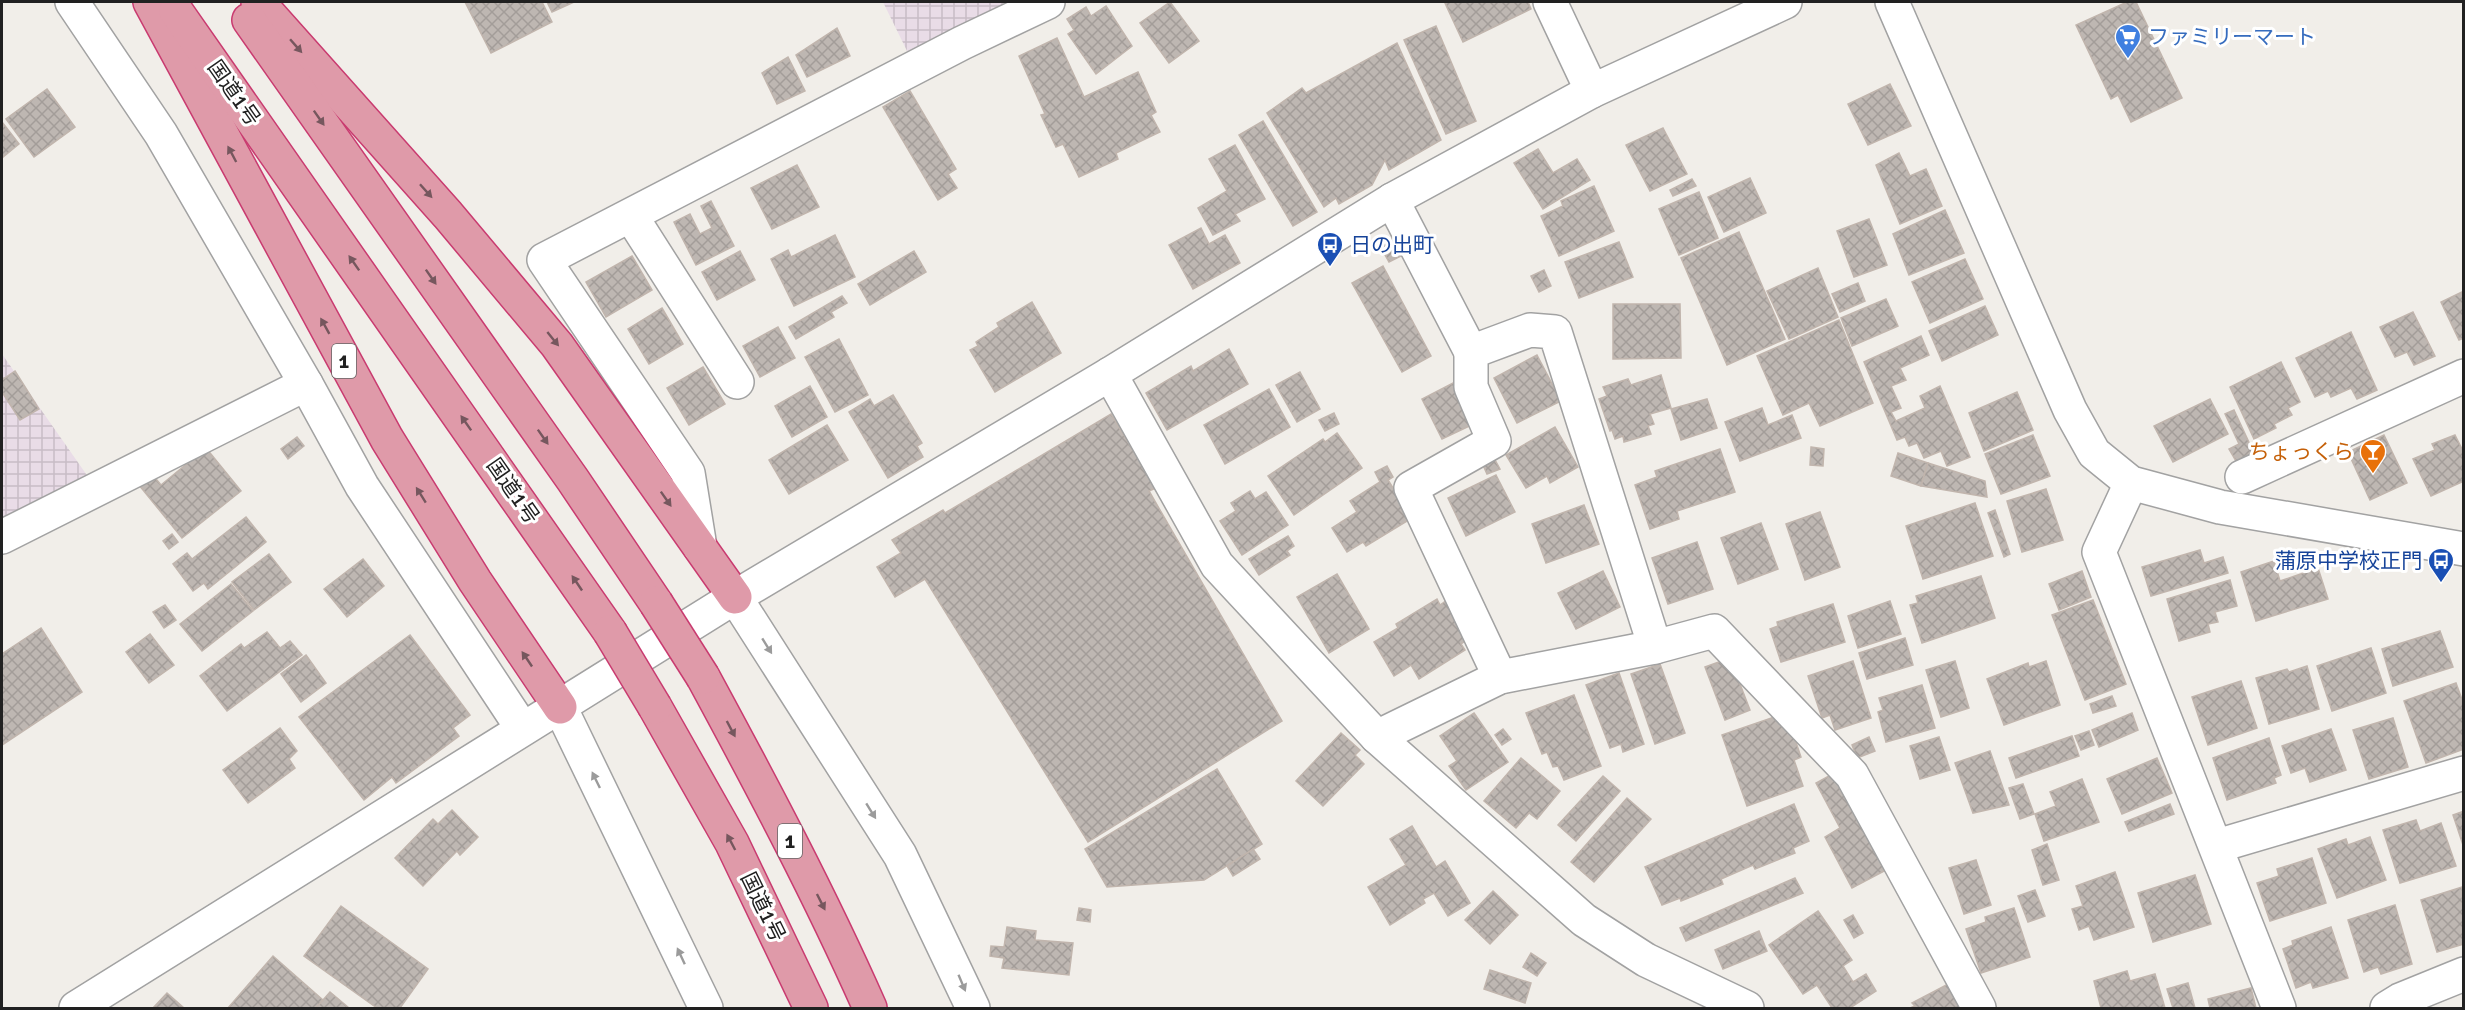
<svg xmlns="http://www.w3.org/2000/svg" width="2465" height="1010" font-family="Signika,'Noto Sans JP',sans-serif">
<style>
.industrial{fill:url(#industrial-grid)}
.building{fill:url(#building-cross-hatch);stroke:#c1b5ad;stroke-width:1.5}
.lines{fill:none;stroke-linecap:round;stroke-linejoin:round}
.minor-casing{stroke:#a2a2a2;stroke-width:36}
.highway-casing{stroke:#c93b70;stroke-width:36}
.minor{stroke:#fff;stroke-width:33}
.highway{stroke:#df9aa9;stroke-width:33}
.highway-bridge-casing{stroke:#c93b70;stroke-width:36;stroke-linecap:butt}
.highway-bridge{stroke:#df9aa9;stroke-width:33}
.oneway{fill:#76575e}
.oneway2{fill:#9b9b9b}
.labels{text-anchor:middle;stroke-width:6;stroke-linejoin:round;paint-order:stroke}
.shield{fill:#fff;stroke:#646464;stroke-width:1.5}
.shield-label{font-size:20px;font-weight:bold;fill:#212121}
.shop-label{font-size:21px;fill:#366cbe;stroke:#fff;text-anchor:start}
.street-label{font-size:21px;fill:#212121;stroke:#fff}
.transit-label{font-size:21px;fill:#164399;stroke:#fff;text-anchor:start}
.food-label{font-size:21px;fill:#c56008;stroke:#fff;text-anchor:end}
</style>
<defs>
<pattern id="industrial-grid" width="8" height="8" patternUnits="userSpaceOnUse" patternTransform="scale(1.5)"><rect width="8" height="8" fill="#e9dce7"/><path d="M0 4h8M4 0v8" fill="none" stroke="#c8bcc6"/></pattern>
<pattern id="building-cross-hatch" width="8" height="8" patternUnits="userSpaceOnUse" patternTransform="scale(1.5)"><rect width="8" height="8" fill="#beb7b2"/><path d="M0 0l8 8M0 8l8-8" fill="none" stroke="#a39d99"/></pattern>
</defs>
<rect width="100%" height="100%" fill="#f1eee9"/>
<g class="industrial">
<polygon points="883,2 1013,2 908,53"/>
<polygon points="2,354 91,481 2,526"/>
</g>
<g class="building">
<polygon points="465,2 542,2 552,22 491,53"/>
<polygon points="547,2 574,2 552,12"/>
<polygon points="1170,2 1199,41 1169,63 1140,23"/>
<polygon points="1447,2 1528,2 1531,9 1463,42 1445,3"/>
<polygon points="2127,2 2136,2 2182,98 2131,122 2118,95 2111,99 2076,25"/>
<polygon points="1106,6 1132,46 1096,74 1068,34 1074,30 1067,19 1086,7 1091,16"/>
<polygon points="1436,26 1476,121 1446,134 1404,40"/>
<polygon points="837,28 850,56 807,77 796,55"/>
<polygon points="1057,38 1084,97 1138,72 1156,112 1151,115 1160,132 1116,153 1118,159 1079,177 1063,144 1056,147 1041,115 1045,114 1019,56"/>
<polygon points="1397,43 1441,140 1389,170 1385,160 1372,185 1339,204 1336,198 1324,207 1267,113 1302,88 1306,93"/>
<polygon points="788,57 805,91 777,104 762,73"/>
<polygon points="1890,84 1911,126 1868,145 1848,104"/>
<polygon points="47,89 75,127 34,157 6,119"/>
<polygon points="910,91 956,169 948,174 957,188 938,200 883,107"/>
<polygon points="1263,121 1317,212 1293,226 1239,135"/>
<polygon points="2,122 19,144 2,158"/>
<polygon points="1663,128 1687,174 1650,191 1626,145"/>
<polygon points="1235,145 1265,199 1235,214 1240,221 1213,235 1198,208 1227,191 1209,159"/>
<polygon points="1538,149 1553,173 1577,159 1590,180 1543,209 1514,163"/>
<polygon points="1899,153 1910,176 1926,169 1942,206 1900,224 1876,165"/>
<polygon points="797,165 819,207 772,229 751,188"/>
<polygon points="1750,178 1766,213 1724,232 1708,197"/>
<polygon points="1692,179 1696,186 1673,196 1670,190"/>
<polygon points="1594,186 1614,231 1559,256 1541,216 1563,206 1561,201"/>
<polygon points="1699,192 1718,238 1679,255 1659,209"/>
<polygon points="711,201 734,246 696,265 674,222 690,214 700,234 712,228 701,206"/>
<polygon points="1945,210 1964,253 1909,275 1893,234"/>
<polygon points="1869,219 1887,265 1854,277 1837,231"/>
<polygon points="1201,228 1209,244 1225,235 1240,263 1193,289 1169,245"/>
<polygon points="1739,232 1785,339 1727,365 1681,258"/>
<polygon points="835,235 855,277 794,306 771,259 788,250 791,257"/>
<polygon points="1395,237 1405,254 1389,262 1380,246"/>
<polygon points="1619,242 1633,277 1579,298 1565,262"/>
<polygon points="740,251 755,280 717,300 702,272"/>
<polygon points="914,251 926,272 870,305 858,284"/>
<polygon points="632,256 652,290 606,317 586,282"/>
<polygon points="1965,259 1983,299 1930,323 1912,282"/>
<polygon points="1383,266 1431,356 1402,372 1352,283"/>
<polygon points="1818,268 1838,317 1789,339 1767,291"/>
<polygon points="1544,270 1551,286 1539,292 1531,276"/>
<polygon points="1858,283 1865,301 1840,312 1832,294"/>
<polygon points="2464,291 2464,338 2459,340 2441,302"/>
<polygon points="842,296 847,303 831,312 834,317 796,339 789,327"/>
<polygon points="1886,299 1898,326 1852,346 1841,318"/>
<polygon points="1032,302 1061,353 995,392 970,350 978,346 976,342 999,327 997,323"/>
<polygon points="1613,304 1680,304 1681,358 1613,359"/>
<polygon points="1985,306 1998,335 1942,361 1929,331"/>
<polygon points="662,308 683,344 649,364 628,329"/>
<polygon points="2413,312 2435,356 2414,365 2407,352 2395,357 2380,327"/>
<polygon points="1839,320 1873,403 1820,426 1809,403 1783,415 1757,356"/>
<polygon points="778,327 795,358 760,377 743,346"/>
<polygon points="2351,332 2377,390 2357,399 2351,388 2331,397 2328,391 2315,397 2296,358"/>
<polygon points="1921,336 1929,355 1900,368 1906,380 1891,386 1901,408 1891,412 1896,421 1925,408 1920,396 1940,386 1970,457 1947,466 1941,451 1924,458 1917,443 1909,446 1905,437 1897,440 1864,362"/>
<polygon points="839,339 868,395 835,412 805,357"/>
<polygon points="1229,349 1248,384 1167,430 1146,393 1191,366 1193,371"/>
<polygon points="1537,355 1561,401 1517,423 1494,378"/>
<polygon points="2281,362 2300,402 2288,408 2292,415 2274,424 2276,428 2254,439 2230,387"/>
<polygon points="703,367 725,404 689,425 667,388"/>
<polygon points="15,371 39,409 20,420 2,392 2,380"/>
<polygon points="1300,372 1320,409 1297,422 1276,385"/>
<polygon points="1661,375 1671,408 1650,414 1654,424 1648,426 1651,434 1624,442 1623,436 1615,439 1612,430 1610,431 1599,399 1607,396 1603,387 1628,379 1631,385"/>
<polygon points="1455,382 1476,423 1442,439 1422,399"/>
<polygon points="810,386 827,417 792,437 775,406"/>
<polygon points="1269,389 1290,427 1225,464 1204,425"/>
<polygon points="2017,392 2033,430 1984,451 1969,413"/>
<polygon points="893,395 922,443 917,446 923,457 888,478 849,412 870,399 874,406"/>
<polygon points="1707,399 1717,428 1681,440 1671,409"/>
<polygon points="2210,399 2228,434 2173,462 2154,426"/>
<polygon points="1762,408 1768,425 1792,415 1801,438 1740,461 1725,422"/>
<polygon points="2234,410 2254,453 2236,461 2229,449 2239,444 2225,414"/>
<polygon points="1334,413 1339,424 1325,431 1319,420"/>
<polygon points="1111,414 1156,488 1149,491 1282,721 1088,842 925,579 895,597 877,567 901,553 892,540 943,510 945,513"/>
<polygon points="827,425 848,460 789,494 769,460"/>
<polygon points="1555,427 1578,467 1550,483 1547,476 1526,488 1506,455"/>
<polygon points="1337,433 1362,468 1294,515 1268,476 1323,439 1325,442"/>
<polygon points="2033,435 2050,476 2001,494 1985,454"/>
<polygon points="2384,435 2407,483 2370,500 2348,452"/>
<polygon points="2455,435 2464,453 2464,481 2431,496 2413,459 2435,450 2432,444"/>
<polygon points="297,437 304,446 288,459 281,449"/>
<polygon points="1811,447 1824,449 1823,466 1810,465"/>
<polygon points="206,448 241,491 182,538 139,485 152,474 161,485"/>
<polygon points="1720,449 1735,492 1677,511 1679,519 1650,529 1635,485 1657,477 1655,471"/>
<polygon points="1898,453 1928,463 1921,486 1891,476"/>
<polygon points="1494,458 1500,469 1487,474 1482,463"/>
<polygon points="1928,463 1985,481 1987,497 1921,486"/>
<polygon points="1387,466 1393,477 1388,480 1412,518 1366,546 1363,542 1347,552 1332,528 1357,512 1350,501 1380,482 1375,472"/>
<polygon points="1496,475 1515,512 1466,536 1448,498"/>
<polygon points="2046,489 2063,540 2022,552 2007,501"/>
<polygon points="1250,491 1255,499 1266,492 1288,525 1242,555 1220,521 1236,511 1231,503"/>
<polygon points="1975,503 1993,556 1923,579 1906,526"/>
<polygon points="1584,505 1599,544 1546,563 1532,524"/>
<polygon points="1995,510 2010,554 2004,557 1988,513"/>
<polygon points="1820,512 1840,567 1805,580 1786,524"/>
<polygon points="246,517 266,542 208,589 204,583 193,591 173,564 187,553 192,559"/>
<polygon points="1761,523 1778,569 1738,584 1721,538"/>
<polygon points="172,534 178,542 169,549 163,541"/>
<polygon points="1288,536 1294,546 1287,551 1290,555 1259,575 1249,559"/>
<polygon points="1697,542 1713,589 1668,604 1652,558"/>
<polygon points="2200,550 2204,563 2223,557 2228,573 2151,596 2142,567"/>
<polygon points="269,554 291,582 254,610 232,582"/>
<polygon points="363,559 384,586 347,617 324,589"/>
<polygon points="2274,561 2280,581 2318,568 2328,599 2256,621 2241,572"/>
<polygon points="1603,571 1620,607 1576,629 1558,593"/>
<polygon points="2082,571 2091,597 2059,610 2049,584"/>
<polygon points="1337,574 1369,629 1329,653 1297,597"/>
<polygon points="1981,576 1995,618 1922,643 1910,605 1918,603 1916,596"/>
<polygon points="2230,580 2237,606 2215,612 2218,622 2208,624 2210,632 2179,641 2167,599"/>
<polygon points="231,584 253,611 202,651 180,624"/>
<polygon points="1437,599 1440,605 1447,600 1470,638 1461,644 1465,650 1419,679 1411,665 1394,676 1374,642 1398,628 1396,624"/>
<polygon points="2093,600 2126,684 2085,700 2052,615"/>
<polygon points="1890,601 1901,634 1858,648 1848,616"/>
<polygon points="1833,604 1845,642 1781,662 1770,629 1778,626 1777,622"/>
<polygon points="165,605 176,620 164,628 153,612"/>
<polygon points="41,628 82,692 2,745 2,654"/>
<polygon points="2440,631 2453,667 2393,686 2382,649"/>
<polygon points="267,632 280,648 290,641 302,655 227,711 200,676 241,644 244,648"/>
<polygon points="150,634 174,665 149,683 126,652"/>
<polygon points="410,635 470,715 453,728 459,736 396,783 392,777 364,800 299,717"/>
<polygon points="1905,638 1913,665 1867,679 1859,653"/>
<polygon points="2371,648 2386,693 2332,711 2317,666"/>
<polygon points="306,655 326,683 301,702 281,674"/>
<polygon points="1730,658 1750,710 1725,720 1705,667"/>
<polygon points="1853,661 1871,718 1835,730 1830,715 1822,718 1808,676"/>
<polygon points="1955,661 1969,708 1941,717 1926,670"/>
<polygon points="2046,661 2060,705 2004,725 1987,679 2028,663 2029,667"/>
<polygon points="1660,664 1685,733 1655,744 1631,674"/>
<polygon points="2307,666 2319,709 2269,724 2256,678 2287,669 2289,672"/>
<polygon points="1619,673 1644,744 1623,752 1621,744 1610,748 1586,685"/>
<polygon points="2241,681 2257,728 2208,745 2192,697"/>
<polygon points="2456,683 2464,705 2464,749 2426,763 2404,701"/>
<polygon points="1922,685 1935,728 1886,742 1878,712 1883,710 1879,698"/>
<polygon points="1574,695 1601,766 1564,780 1558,766 1553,767 1547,752 1542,754 1526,713"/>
<polygon points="2112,696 2116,706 2093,713 2090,704"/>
<polygon points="1474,713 1508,762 1466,790 1449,766 1457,761 1440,736"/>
<polygon points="1786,713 1801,757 1794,760 1803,786 1747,806 1722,735"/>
<polygon points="2132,713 2138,730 2099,747 2092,730"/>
<polygon points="2393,718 2408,767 2369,779 2353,730"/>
<polygon points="280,728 297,751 289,759 295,768 248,803 223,770"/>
<polygon points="1503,729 1511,739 1502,745 1495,735"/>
<polygon points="2331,729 2346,770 2310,782 2305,768 2291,773 2282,746"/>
<polygon points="2089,731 2094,745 2081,750 2075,736"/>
<polygon points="1341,733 1360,750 1355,755 1364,764 1323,806 1296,781"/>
<polygon points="2072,736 2079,756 2016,778 2009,758"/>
<polygon points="1869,737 1875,751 1857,758 1852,745"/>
<polygon points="1939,737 1950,770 1920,779 1910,746"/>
<polygon points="2269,738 2281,775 2274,778 2276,783 2227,800 2213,758"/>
<polygon points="1990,751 2009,805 1973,813 1955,763"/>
<polygon points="1521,758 1560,791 1537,819 1529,813 1516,828 1484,801"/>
<polygon points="2157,758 2172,793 2122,814 2107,779"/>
<polygon points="1217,769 1262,844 1204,880 1107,887 1085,849"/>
<polygon points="1838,771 1890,868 1852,888 1825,837 1840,828 1816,783"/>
<polygon points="1603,776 1620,791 1576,841 1558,825"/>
<polygon points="2082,779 2099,822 2044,841 2035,814 2056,806 2050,792"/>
<polygon points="2023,784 2034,814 2020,819 2009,788"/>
<polygon points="1627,798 1651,819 1594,882 1571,862"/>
<polygon points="1794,804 1809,841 1793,848 1795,853 1755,869 1753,865 1721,879 1723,884 1681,901 1680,898 1662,905 1645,867"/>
<polygon points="2170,804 2174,814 2129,831 2125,822"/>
<polygon points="452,810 478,837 460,855 457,851 423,886 395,858 433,819 438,824"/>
<polygon points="2464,811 2464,848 2453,815"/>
<polygon points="2416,820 2420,831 2441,823 2456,866 2400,883 2383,830"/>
<polygon points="1412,826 1436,867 1445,861 1470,903 1448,916 1434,893 1423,899 1425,903 1390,925 1368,887 1406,865 1390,839"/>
<polygon points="2370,837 2386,880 2337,898 2318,849 2346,839 2348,845"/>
<polygon points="2047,844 2059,880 2043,885 2032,850"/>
<polygon points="1253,849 1260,859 1233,876 1227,866"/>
<polygon points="2312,858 2326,903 2270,921 2257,883 2279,876 2277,869"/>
<polygon points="1976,860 1991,905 1964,914 1949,868"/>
<polygon points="2115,872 2134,927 2094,940 2089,926 2079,930 2072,909 2083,906 2076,886"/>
<polygon points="2195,875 2211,924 2153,942 2138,893"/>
<polygon points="1795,878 1803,893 1686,941 1680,928"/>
<polygon points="2462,887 2464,944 2437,952 2421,900"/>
<polygon points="2035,890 2045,916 2028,922 2018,896"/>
<polygon points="1493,891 1518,915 1490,944 1465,920"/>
<polygon points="2395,905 2412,964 2381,974 2378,967 2364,972 2348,920"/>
<polygon points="341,906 428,969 400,1008 377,1008 304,956"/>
<polygon points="1079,908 1091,910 1090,922 1077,920"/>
<polygon points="2014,908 2030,957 1981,973 1966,929 1986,922 1985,917"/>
<polygon points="1818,911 1852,960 1843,966 1853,982 1866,974 1876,991 1850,1008 1832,1008 1817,985 1803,994 1769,945"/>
<polygon points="1853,915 1863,933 1854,938 1844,920"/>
<polygon points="1007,927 1036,931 1035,940 1073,943 1069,975 1002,968 1004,958 990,956 991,946 1004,947"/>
<polygon points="2331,927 2348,978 2313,988 2311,982 2296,988 2283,949 2293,945 2292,941"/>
<polygon points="1759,931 1767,951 1723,969 1715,950"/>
<polygon points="1531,953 1546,963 1537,976 1523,967"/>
<polygon points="273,956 323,1000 316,1008 228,1008"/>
<polygon points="1490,970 1531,983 1525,1003 1484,989"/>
<polygon points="2127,971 2130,981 2155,974 2165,1008 2101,1008 2094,981"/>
<polygon points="1952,982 1965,1008 1910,1008 1915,1006 1912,1003"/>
<polygon points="2188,983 2195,1008 2173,1008 2167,989"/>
<polygon points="2251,988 2256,1008 2210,1008 2208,999"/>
<polygon points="330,992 349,1008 316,1008"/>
<polygon points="167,993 184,1008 153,1008"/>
</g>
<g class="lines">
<defs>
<g id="minor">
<polyline points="72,2 161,134 306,384 362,486 522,728"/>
<polyline points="1550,2 1592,91"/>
<polyline points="1892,2 2070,410 2094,453 2131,483 2220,507 2464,549"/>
<polyline points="1392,200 1471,352"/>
<polyline points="631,216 737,382"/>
<polyline points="1110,374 1217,565 1377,737 1584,920 1646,960 1747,1008"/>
<polyline points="2242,477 2464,376"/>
<polyline points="2131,483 2099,552 2279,1008"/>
<polyline points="2,537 306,384"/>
<polyline points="700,547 688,473 544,260 962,43 1048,2"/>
<polyline points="735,597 900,855 973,1008"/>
<polyline points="1500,677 1411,488 1494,441 1471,387 1471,352 1530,330 1555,332 1655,647"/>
<polyline points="560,707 706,1008"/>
<polyline points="1377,737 1500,677 1655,647 1714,631 1852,775 1979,1008"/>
<polyline points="2217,846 2464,773"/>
<polyline points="76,1008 735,597 1110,374 1392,200 1592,91 1785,2"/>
<polyline points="2387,1008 2400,1000 2464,974"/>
</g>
<g id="highway">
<polyline points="150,2 387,439 475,581 560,707"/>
<polyline points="258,2 448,215 557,345 735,597"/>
<polyline points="176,11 610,632"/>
<polyline points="249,20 573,480 656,603"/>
<path d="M703,677c59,109 117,218 167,331"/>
<polyline points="655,707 732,843 811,1008"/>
</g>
</defs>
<use href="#minor" class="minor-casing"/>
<use href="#highway" class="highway-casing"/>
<use href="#minor" class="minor"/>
<use href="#highway" class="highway"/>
<defs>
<g id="highway-bridge">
<polyline points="656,603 703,677"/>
<polyline points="610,632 655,707"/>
</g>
</defs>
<use href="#highway-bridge" class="highway-bridge-casing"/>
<use href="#highway-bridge" class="highway-bridge"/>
</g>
<defs><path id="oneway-solid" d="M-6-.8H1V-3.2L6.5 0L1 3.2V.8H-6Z" transform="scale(1.5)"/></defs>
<g class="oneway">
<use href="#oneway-solid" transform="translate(296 46) rotate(49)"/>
<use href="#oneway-solid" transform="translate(319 118) rotate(55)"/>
<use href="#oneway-solid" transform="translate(232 154) rotate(-118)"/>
<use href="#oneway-solid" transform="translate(426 191) rotate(48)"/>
<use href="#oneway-solid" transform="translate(354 263) rotate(-125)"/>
<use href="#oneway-solid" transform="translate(431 277) rotate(55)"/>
<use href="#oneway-solid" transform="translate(325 326) rotate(-119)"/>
<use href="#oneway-solid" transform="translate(553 339) rotate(51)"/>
<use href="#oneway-solid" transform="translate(466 423) rotate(-125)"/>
<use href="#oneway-solid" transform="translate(543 437) rotate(55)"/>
<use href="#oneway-solid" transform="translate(421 495) rotate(-122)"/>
<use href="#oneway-solid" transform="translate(666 499) rotate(55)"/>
<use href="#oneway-solid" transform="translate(577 583) rotate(-124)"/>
<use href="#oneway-solid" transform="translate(527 659) rotate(-124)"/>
<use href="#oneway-solid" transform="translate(731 729) rotate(62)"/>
<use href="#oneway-solid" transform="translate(731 842) rotate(-118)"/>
<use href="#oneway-solid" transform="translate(821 902) rotate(63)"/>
</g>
<g class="oneway2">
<use href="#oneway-solid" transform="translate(767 646) rotate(58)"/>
<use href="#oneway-solid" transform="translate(596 780) rotate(-116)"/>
<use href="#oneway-solid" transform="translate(871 811) rotate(58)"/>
<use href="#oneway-solid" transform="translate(681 956) rotate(-115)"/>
<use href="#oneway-solid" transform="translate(962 983) rotate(67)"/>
</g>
<defs>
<symbol id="supermarket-pin" viewBox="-11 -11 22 30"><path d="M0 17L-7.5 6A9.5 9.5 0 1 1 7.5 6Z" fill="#3f7fe0" stroke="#fff"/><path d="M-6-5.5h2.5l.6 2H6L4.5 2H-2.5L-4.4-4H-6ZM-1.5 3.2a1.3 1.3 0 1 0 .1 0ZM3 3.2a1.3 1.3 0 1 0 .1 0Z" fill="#fff"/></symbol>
<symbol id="bus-pin" viewBox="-11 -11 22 30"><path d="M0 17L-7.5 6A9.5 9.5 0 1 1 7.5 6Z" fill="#1a4fb4" stroke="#fff"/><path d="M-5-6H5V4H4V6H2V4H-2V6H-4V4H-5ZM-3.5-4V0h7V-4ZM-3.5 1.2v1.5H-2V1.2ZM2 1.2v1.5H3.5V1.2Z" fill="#fff"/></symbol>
<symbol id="bar-pin" viewBox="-11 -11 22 30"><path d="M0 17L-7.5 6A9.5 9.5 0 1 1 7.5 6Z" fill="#e8710a" stroke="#fff"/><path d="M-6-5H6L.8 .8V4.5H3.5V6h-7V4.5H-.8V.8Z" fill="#fff"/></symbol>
</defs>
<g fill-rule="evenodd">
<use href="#supermarket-pin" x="2113" y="22" width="30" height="40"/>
<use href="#bus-pin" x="1315" y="230" width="30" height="40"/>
<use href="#bar-pin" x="2358" y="437" width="30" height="40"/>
<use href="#bus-pin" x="2426" y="546" width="30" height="40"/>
</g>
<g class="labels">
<g class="shield">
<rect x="332" y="344" width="24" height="34" rx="4.5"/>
<rect x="778" y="824" width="24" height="34" rx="4.5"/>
</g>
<g class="shield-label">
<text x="344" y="368">1</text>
<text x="790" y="848">1</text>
</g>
<g class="shop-label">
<text x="2148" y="44">ファミリーマート</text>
</g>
<g class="street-label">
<text transform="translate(234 93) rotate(55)" y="7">国道1号</text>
<text transform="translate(513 491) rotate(55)" y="7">国道1号</text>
<text transform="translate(763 907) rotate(64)" y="7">国道1号</text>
</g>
<g class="transit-label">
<text x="1350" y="252">日の出町</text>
<text x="2422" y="568" text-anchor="end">蒲原中学校正門</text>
</g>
<g class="food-label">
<text x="2354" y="459">ちょっくら</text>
</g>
</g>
<rect width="2465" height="1010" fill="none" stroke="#212121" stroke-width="6"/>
</svg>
